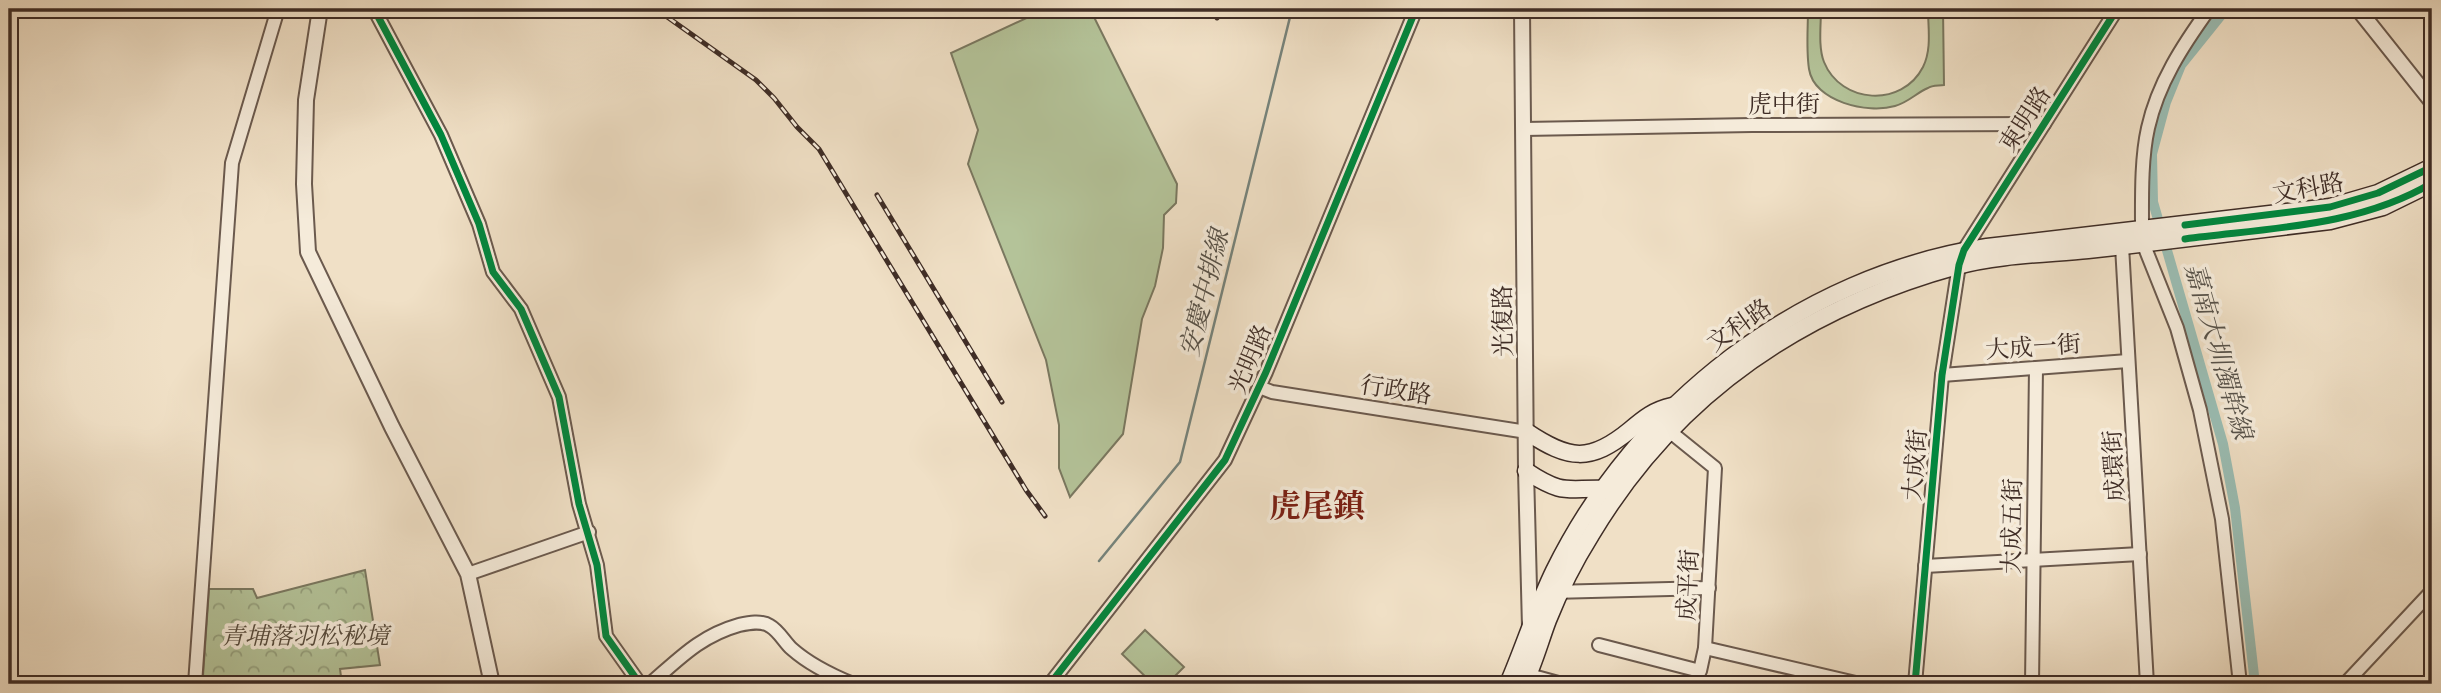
<svg xmlns="http://www.w3.org/2000/svg" width="2441" height="693" font-family="'IM FELL English','Noto Serif TC',serif">
<style>
.green{fill:#b4c399;stroke:#7a7860;stroke-width:2}
.forest{fill:url(#forest-crowns);stroke:#7a7860;stroke-width:2}
.lines{fill:none;stroke-linecap:round;stroke-linejoin:round}
.stream{stroke:#76837b;stroke-width:2.5}
.canal{stroke:#9abdb3;stroke-width:10}
.minor-casing{stroke:#6b5a4e;stroke-width:16}
.tertiary-casing{stroke:#6b5a4e;stroke-width:18}
.secondary-casing{stroke:#3f2d26;stroke-width:19}
.minor{stroke:#f5ebda;stroke-width:12}
.tertiary{stroke:#f5ebda;stroke-width:14}
.secondary{stroke:#f5ebda;stroke-width:16}
.rail-casing{stroke:#3f2d26;stroke-width:5}
.rail{stroke:#f5ebda;stroke-width:2.5;stroke-dasharray:8;stroke-linecap:butt}
.cycleway-casing{stroke:#f5ebda;stroke-width:11}
.cycleway{stroke:#00873e;stroke-width:7}
.labels{text-anchor:middle;stroke-width:7;stroke-linejoin:round;paint-order:stroke}
.street-label{font-size:24px;fill:#3f2d26;stroke:#f5ebda}
.park-label{font-size:24px;font-style:italic;fill:#564b3d;stroke:#f5ebda}
.water-label{font-size:26px;font-style:italic;fill:#565149;stroke:#f5ebda}
.district-label{font-size:32px;font-weight:bold;fill:#7a1f14;stroke:#f5ebda}
</style>
<defs>
<pattern id="forest-crowns" width="20" height="18" patternUnits="userSpaceOnUse" patternTransform="scale(1.75)"><rect width="20" height="18" fill="#b4c399"/><path d="M2 6a3 3 0 1 1 6 0M12 15a3 3 0 1 1 6 0" fill="none" stroke="#949f7d"/></pattern>
</defs>
<rect width="100%" height="100%" fill="#f0e0c6"/>
<filter id="stains"><feTurbulence type="fractalNoise" baseFrequency=".00286" numOctaves="4"/><feColorMatrix values="0 0 0 0 .2 0 0 0 0 .09 0 0 0 0 .02 0 0 0 .5 -.17"/></filter>
<radialGradient id="worn" r=".72"><stop offset=".6" stop-color="#630" stop-opacity="0"/><stop offset="1" stop-color="#630" stop-opacity=".3"/></radialGradient>
<g class="green">
<polygon points="1046,9 1090,9 1177,184 1176,203 1164,215 1163,248 1155,286 1142,319 1123,434 1070,497 1059,468 1059,425 1046,360 968,164 978,130 951,53"/>
<path d="M1808,9h13c0,16 -3,38 3,53 17,42 78,46 99,5 9,-18 5,-39 5,-58h15l1,76c-5,1 -12,0 -16,3 -12,5 -19,14 -33,18 -27,8 -81,-4 -86,-37 -3,-19 -1,-41 -1,-60z"/>
<polygon points="1145,630 1184,667 1167,684 1153,684 1122,654"/>
</g>
<polygon class="forest" points="365,570 380,665 340,669 342,684 217,684 216,680 203,676 209,589 253,589 257,598"/>
<g class="lines">
<polyline class="stream" points="1099,561 1180,462 1292,9"/>
<polyline class="canal" points="2226,9 2181,65 2166,102 2152,154 2153,202 2223,444 2235,508 2255,684"/>
<defs>
<g id="minor">
<polyline points="374,9 441,135 479,224 493,272 521,309 559,397 579,504 597,565 606,636 640,684"/>
<polyline points="1523,129 1752,125 2044,124"/>
<path d="M2142,230c0,-32 -1,-71 6,-102 10,-45 35,-83 61,-119"/>
<polyline points="2143,243 2177,328 2200,410 2222,519 2240,684"/>
<polyline points="2122,246 2147,684"/>
<polyline points="1942,375 2128,361"/>
<polyline points="1259,387 1272,392 1527,432"/>
<polyline points="1925,566 2140,554"/>
<polyline points="468,574 589,532"/>
<polyline points="1552,592 1709,588"/>
<polyline points="1599,645 1700,671 1705,648 1715,468 1668,430"/>
<polyline points="1705,648 1860,684"/>
<polyline points="1529,675 1562,684"/>
<polyline points="195,684 232,163 278,9"/>
<path d="M650,684c29,-25 50,-48 89,-59 9,-2 22,-5 31,1 9,5 15,17 22,23 18,16 39,26 61,35"/>
<polyline points="1050,684 1225,460 1266,372 1416,9"/>
<polyline points="1915,684 1942,375 1959,265 1964,250 2117,9"/>
<polyline points="2032,684 2036,368"/>
<polyline points="2345,684 2432,591"/>
</g>
<g id="tertiary">
<polyline points="320,9 306,100 304,184 308,252 392,427 468,574 492,684"/>
<polyline points="1522,9 1526,471 1530,627"/>
<polyline points="2358,9 2432,102"/>
</g>
<g id="secondary">
<path d="M1527,432c42,28 63,31 103,-2 14,-12 24,-20 42,-24"/>
<path d="M1526,471c39,26 41,16 83,18"/>
<path d="M1508,684c16,-37 28,-76 46,-113 82,-167 246,-295 433,-324l343,-40 48,-14 54,-26"/>
<path d="M1524,684c10,-20 16,-43 24,-64 12,-30 26,-58 43,-85 84,-141 210,-226 366,-269 39,-11 90,-12 131,-16 81,-9 162,-19 242,-29l53,-14 49,-24"/>
</g>
</defs>
<use href="#minor" class="minor-casing"/>
<use href="#tertiary" class="tertiary-casing"/>
<use href="#secondary" class="secondary-casing"/>
<use href="#minor" class="minor"/>
<use href="#tertiary" class="tertiary"/>
<use href="#secondary" class="secondary"/>
<defs>
<g id="rail">
<polyline points="656,9 756,80 774,98 797,127 819,149 1026,490 1045,516"/>
<polyline points="1212,9 1217,18"/>
<polyline points="877,195 1002,402"/>
</g>
</defs>
<use href="#rail" class="rail-casing"/>
<use href="#rail" class="rail"/>
<defs>
<g id="cycleway">
<polyline points="374,9 441,135 479,224 493,272 521,309 559,397 579,504 597,565 606,636 640,684"/>
<polyline points="2185,225 2330,207 2378,193 2432,167"/>
<path d="M2185,239c83,-11 173,-12 247,-56"/>
<polyline points="1050,684 1225,460 1266,372 1416,9"/>
<polyline points="1915,684 1942,375 1959,265 1964,250 2117,9"/>
</g>
</defs>
<use href="#cycleway" class="cycleway-casing"/>
<use href="#cycleway" class="cycleway"/>
</g>
<g class="labels">
<g class="street-label">
<text x="1784" y="112">虎中街</text>
<text transform="translate(2025 119) rotate(-57)" y="8">東明路</text>
<text transform="translate(2308 188) rotate(-10)" y="8">文科路</text>
<text transform="translate(1503 321) rotate(-91)" y="8">光復路</text>
<text transform="translate(1739 325) rotate(-35)" y="8">文科路</text>
<text transform="translate(2033 347) rotate(-4)" y="8">大成一街</text>
<text transform="translate(1250 359) rotate(-67)" y="8">光明路</text>
<text transform="translate(1396 390) rotate(9)" y="8">行政路</text>
<text transform="translate(1915 465) rotate(-85)" y="8">大成街</text>
<text transform="translate(2114 466) rotate(-93)" y="8">成環街</text>
<text transform="translate(2012 526) rotate(-89)" y="8">大成五街</text>
<text transform="translate(1688 585) rotate(-87)" y="8">成平街</text>
</g>
<g class="park-label">
<text x="305" y="644">青埔落羽松秘境</text>
</g>
<g class="water-label">
<text transform="translate(1204 293) rotate(-76)" y="9">安慶中排線</text>
<text transform="translate(2219 351) rotate(74)" y="9">嘉南大圳濁幹線</text>
</g>
<g class="district-label">
<text x="1317" y="517">虎尾鎮</text>
</g>
</g>
<rect width="2441" height="693" fill="none" stroke="#f0e0c6" stroke-width="35"/>
<rect x="10" y="10" width="2420" height="672" fill="none" stroke="#3f2d26" stroke-width="3.5"/>
<rect x="18" y="18" width="2406" height="658" fill="none" stroke="#3f2d26" stroke-width="2"/>
<rect width="100%" height="100%" filter="url(#stains)"/>
<rect width="100%" height="100%" fill="url(#worn)"/>
</svg>
